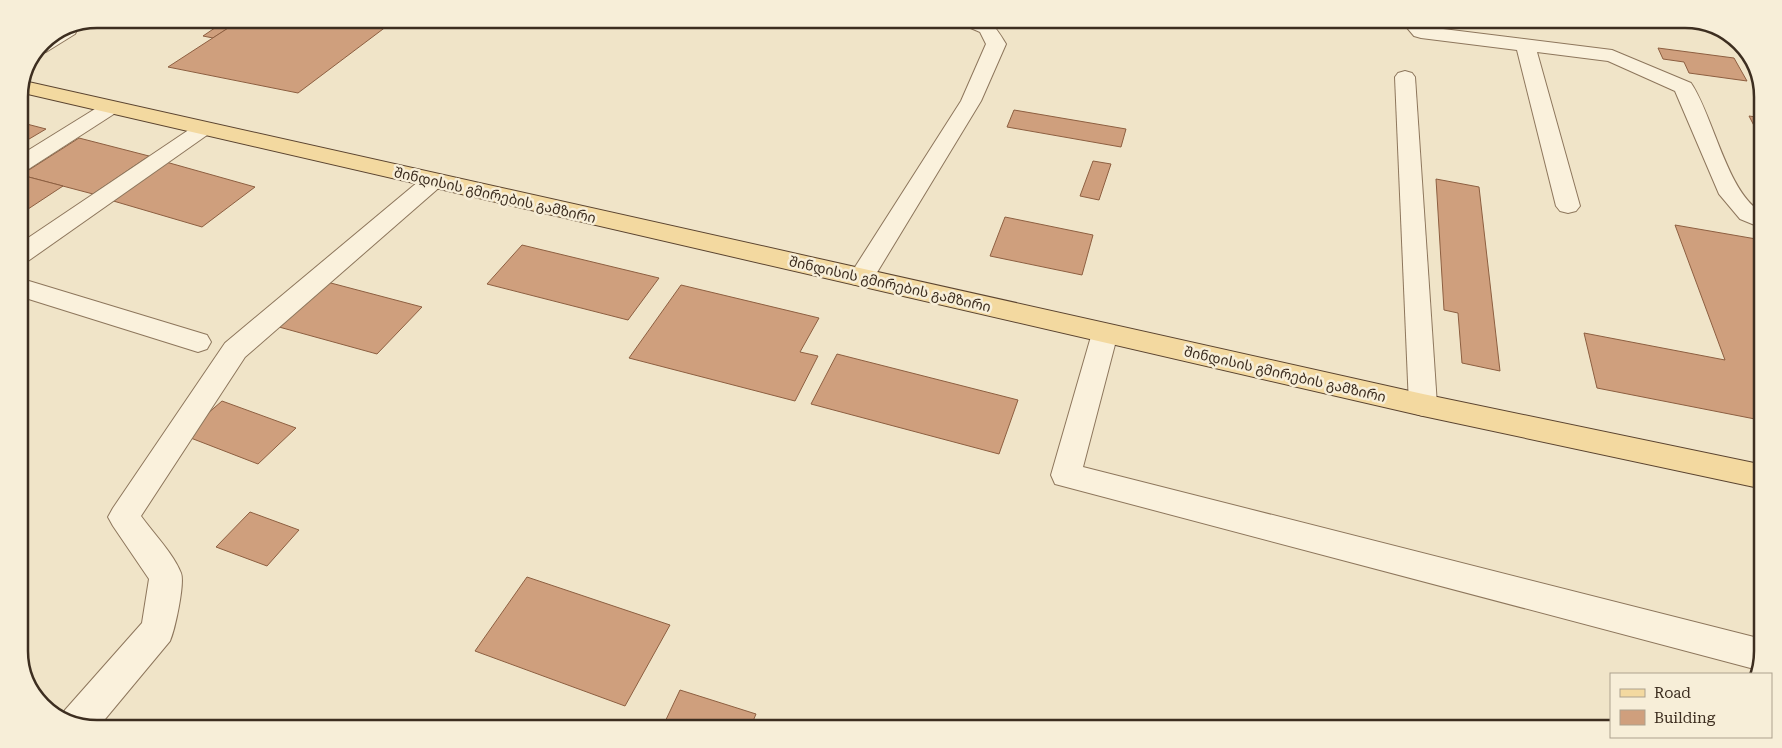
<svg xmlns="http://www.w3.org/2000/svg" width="1782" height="748" font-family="'Roboto Serif','Noto Sans Georgian',serif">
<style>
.building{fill:#cf9f7d;stroke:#8d5f41}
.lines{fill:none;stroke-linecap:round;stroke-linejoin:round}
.minor-casing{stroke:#8d765c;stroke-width:2}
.major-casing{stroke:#5b4430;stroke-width:2}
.minor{fill:#faf1dc;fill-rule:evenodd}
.major{fill:#f3d9a0;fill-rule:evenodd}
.labels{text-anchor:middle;stroke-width:5;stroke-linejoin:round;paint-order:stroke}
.street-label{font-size:14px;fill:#3d2e20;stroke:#f7eed8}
.rim{fill:none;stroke:#3d2e20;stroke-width:2.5}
</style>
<rect width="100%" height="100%" fill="#f0e4c8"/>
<g class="building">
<polygon points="228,19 242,19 213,38 203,36"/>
<polygon points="242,19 395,20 298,93 168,67"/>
<polygon points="1689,24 1715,25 1723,31"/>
<polygon points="1658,48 1734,58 1747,81 1689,73 1684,62 1663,59"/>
<polygon points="1014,110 1126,129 1121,147 1007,127"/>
<polygon points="1749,116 1763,118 1763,143"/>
<polygon points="19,122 46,129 19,145"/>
<polygon points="79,138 149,156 93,194 21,175"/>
<polygon points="1093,161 1111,164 1099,200 1080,196"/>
<polygon points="166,162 255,187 202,227 110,200"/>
<polygon points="21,175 63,186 19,215 19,176"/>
<polygon points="1436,179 1479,187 1500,371 1462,363 1458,313 1444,310"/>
<polygon points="1005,217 1093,235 1082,275 990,256"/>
<polygon points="1675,225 1762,240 1760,420 1597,388 1584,333 1725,360"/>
<polygon points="522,245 659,278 628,320 487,284"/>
<polygon points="327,282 422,307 377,354 279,327"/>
<polygon points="681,285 819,318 800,352 818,356 795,401 629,358"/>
<polygon points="837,354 1018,400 999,454 811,404"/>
<polygon points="222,401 296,428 258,464 183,435"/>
<polygon points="250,512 299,530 267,566 216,547"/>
<polygon points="527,577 670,625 625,706 475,651"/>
<polygon points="680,690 756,714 751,726 663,726"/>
</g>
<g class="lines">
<defs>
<g id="minor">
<path d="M964,22c28,0 27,-3 42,22l-25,57 -111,183 -9,2 -9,-2 -4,-6 113,-177 25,-57 -6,-12 -14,-6z"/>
<path d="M1403,23l20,1 4,3 185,23 79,33c22,32 37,112 71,129v16l-22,-9 -21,-25 -44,-103 -67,-30 -71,-9 43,154 -4,5 -8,2 -8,-2 -4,-5 -39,-156 -96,-12 -7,-2z"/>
<polygon points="76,27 77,30 75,34 46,52 37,53 42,41"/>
<polygon points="1405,71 1412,73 1415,77 1437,405 1433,413 1423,416 1413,413 1409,405 1395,77 1398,73"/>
<polygon points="110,102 117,104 120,108 117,112 27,170 19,172 19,156 103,104"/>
<polygon points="203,123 210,125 214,129 210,133 28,261 19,263 19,244 196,125"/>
<path d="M433,174l8,2 3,5 -3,5 -196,171 -104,159c13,18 32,37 40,57 4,10 -6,57 -11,68l-69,83 -34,-1 -6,-4 4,-9 77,-87 7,-44 -36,-53 -5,-9 5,-9 112,-165 200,-167z"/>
<polygon points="19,278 207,335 211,342 207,349 198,352 19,296"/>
<polygon points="1105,324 1114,326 1118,333 1083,467 1758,638 1758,670 1055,484 1051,475 1092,333 1096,326"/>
</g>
<polygon id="major" points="24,81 1423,394 1759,464 1759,488 1423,416 19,92"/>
</defs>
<use href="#minor" class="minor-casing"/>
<use href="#major" class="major-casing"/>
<use href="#minor" class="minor"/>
<use href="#major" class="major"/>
</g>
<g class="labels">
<g class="street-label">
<text transform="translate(495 195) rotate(13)" y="5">შინდისის გმირების გამზირი</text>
<text transform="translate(890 284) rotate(13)" y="5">შინდისის გმირების გამზირი</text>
<text transform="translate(1285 374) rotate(13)" y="5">შინდისის გმირების გამზირი</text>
</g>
</g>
<path d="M0 0H1782V748H0ZM97 28H1685A69 69 0 0 1 1754 97V651A69 69 0 0 1 1685 720H97A69 69 0 0 1 28 651V97A69 69 0 0 1 97 28Z" fill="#f7eed8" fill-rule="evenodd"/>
<path class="rim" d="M97 28H1685A69 69 0 0 1 1754 97V651A69 69 0 0 1 1685 720H97A69 69 0 0 1 28 651V97A69 69 0 0 1 97 28Z"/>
<rect x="1610" y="673" width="162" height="65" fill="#f7eed8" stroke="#ada18e"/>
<rect x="1620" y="689" width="25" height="8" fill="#f3d9a0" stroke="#ada18e"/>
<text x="1654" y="698" font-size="15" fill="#3d2e20">Road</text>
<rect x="1620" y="710" width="25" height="15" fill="#cf9f7d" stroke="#ada18e"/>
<text x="1654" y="723" font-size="15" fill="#3d2e20">Building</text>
</svg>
